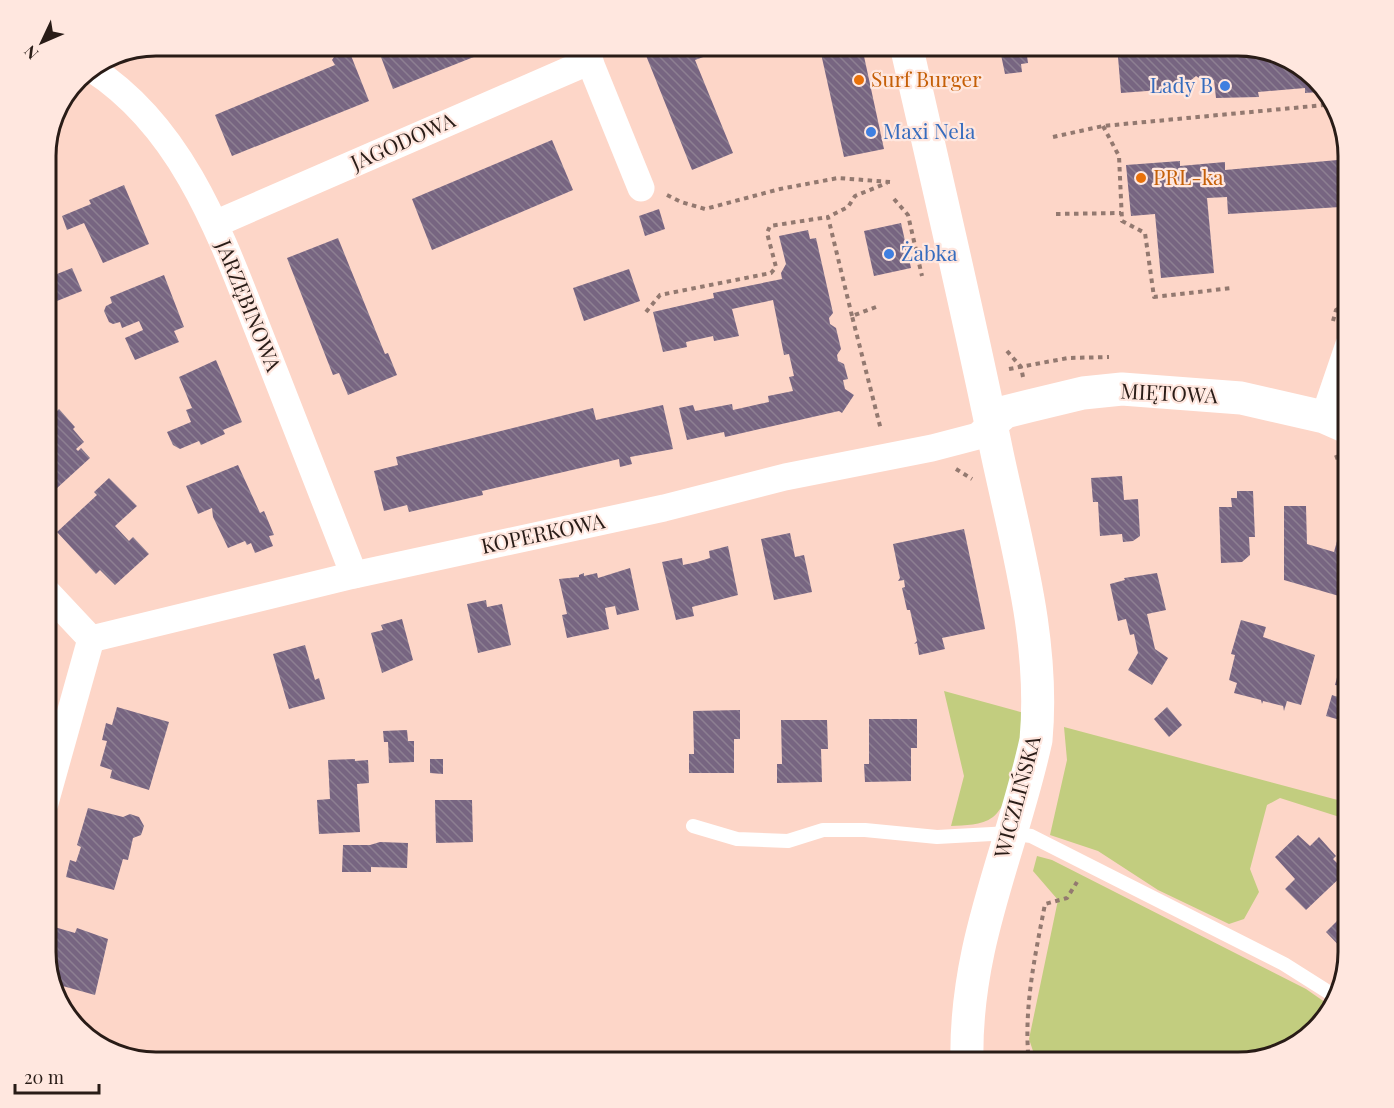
<svg xmlns="http://www.w3.org/2000/svg" width="1394" height="1108" font-family="'Playfair Display',serif">
<style>
.green{fill:#c2cd7f}
.building{fill:url(#building-back-hatch)}
.lines{fill:none;stroke-linecap:round;stroke-linejoin:round}
.path{stroke:#937970;stroke-width:4;stroke-dasharray:4.5 4.5;stroke-linecap:butt}
.service{stroke:#fff;stroke-width:14}
.minor{stroke:#fff;stroke-width:27}
.tertiary{stroke:#fff;stroke-width:33}
.food-dot{fill:#e8710a;stroke:#ffe7df;stroke-width:2}
.shop-dot{fill:#3f7fe0;stroke:#ffe7df;stroke-width:2}
.labels{text-anchor:middle;stroke-width:4.5;stroke-linejoin:round;paint-order:stroke}
.food-label{font-size:21px;fill:#c56008;stroke:#ffe7df;text-anchor:start}
.shop-label{font-size:21px;fill:#366cbe;stroke:#ffe7df;text-anchor:start}
.street-label{font-size:21px;fill:#291c17;stroke:#ffe7df}
.rim{fill:none;stroke:#291c17;stroke-width:3}
</style>
<defs>
<pattern id="building-back-hatch" width="6" height="6" patternUnits="userSpaceOnUse" patternTransform="scale(1.5)"><rect width="6" height="6" fill="#776581"/><path d="M-1 5l2 2M0 0l6 6M5-1l2 2" fill="none" stroke="#8d7f92"/></pattern>
</defs>
<rect width="100%" height="100%" fill="#fdd6c8"/>
<g class="green">
<path d="M944,691l80,22c-4,26 -10,88 -31,104 -12,9 -28,8 -42,9l13,-50z"/>
<polygon points="1064,727 1349,803 1349,820 1280,798 1267,805 1250,869 1259,892 1244,919 1229,924 1158,890 1098,851 1050,835 1067,760"/>
<polygon points="1037,856 1052,860 1306,989 1329,1005 1322,1025 1287,1052 1239,1063 1037,1063 1029,1039 1058,900 1033,871"/>
</g>
<g class="building">
<polygon points="387,45 504,45 393,89 378,49"/>
<polygon points="647,45 702,45 706,56 695,60 733,153 692,170 645,53 650,51"/>
<polygon points="999,45 1049,45 1050,53 1027,56 1028,63 1021,64 1022,72 1005,74"/>
<polygon points="1117,45 1212,45 1212,50 1246,47 1311,72 1324,89 1319,89 1319,92 1305,93 1305,88 1258,92 1259,97 1216,98 1214,80 1203,81 1196,76 1190,81 1173,83 1173,89 1121,93"/>
<polygon points="835,46 837,53 862,47 884,149 844,157 820,49"/>
<polygon points="343,51 350,53 369,101 232,156 215,115 335,65 332,60 336,54"/>
<polygon points="552,140 573,190 432,250 412,199"/>
<polygon points="1349,159 1349,204 1340,204 1340,207 1228,214 1227,197 1207,198 1214,273 1161,278 1155,214 1131,216 1126,165 1180,161 1180,166 1225,162 1225,170"/>
<polygon points="124,185 149,244 103,263 84,223 67,230 62,216 91,204 89,200"/>
<polygon points="659,209 665,229 645,236 639,216"/>
<polygon points="901,223 911,268 874,276 864,231"/>
<polygon points="808,230 810,239 816,238 833,313 829,318 830,324 836,328 841,349 837,355 838,361 844,364 848,379 843,380 845,389 854,395 842,413 839,411 725,437 724,432 687,440 679,408 693,405 695,411 732,404 733,410 769,402 768,396 793,391 789,377 794,376 789,354 784,355 773,300 732,309 739,336 714,341 713,336 686,342 687,347 663,352 653,312 714,298 713,293 782,279 781,273 786,264 779,236"/>
<polygon points="338,238 385,354 388,353 397,375 348,395 339,373 333,375 287,258"/>
<polygon points="72,268 82,291 57,301 47,278"/>
<polygon points="629,269 640,301 584,321 573,288"/>
<polygon points="164,275 184,327 174,331 179,342 135,360 125,338 143,330 139,321 122,328 120,322 113,324 109,322 104,311 106,306 112,303 110,297"/>
<polygon points="216,360 242,422 223,430 225,434 201,445 199,441 180,449 173,445 167,432 191,422 186,410 192,408 179,377"/>
<polygon points="46,402 56,412 59,409 75,427 73,429 84,442 76,449 78,451 81,448 90,458 45,499"/>
<polygon points="663,405 673,449 630,457 632,464 620,467 619,459 482,491 483,495 409,512 407,505 384,511 374,471 398,465 396,457 593,408 596,420"/>
<polygon points="238,465 260,513 264,511 274,535 269,536 273,546 255,553 251,543 247,545 245,541 228,548 213,517 212,508 198,514 186,486"/>
<polygon points="1122,476 1124,500 1138,499 1140,536 1133,541 1123,542 1122,534 1100,536 1098,502 1093,502 1091,478"/>
<polygon points="109,478 137,506 115,526 129,541 133,537 149,554 115,585 100,570 96,574 57,532 97,495 94,492"/>
<polygon points="1237,491 1253,491 1255,537 1249,537 1250,555 1242,562 1221,563 1219,507 1232,507 1231,498 1237,498"/>
<polygon points="1284,506 1306,506 1307,544 1334,552 1344,516 1349,517 1349,563 1339,596 1284,580"/>
<polygon points="964,529 985,629 942,638 945,649 919,655 917,643 914,644 917,641 910,610 907,610 902,588 905,587 904,580 898,581 900,578 893,544"/>
<polygon points="790,533 795,557 804,555 812,592 774,600 761,539"/>
<polygon points="728,546 738,595 692,607 694,616 676,620 662,562 682,558 683,565 697,562 710,558 709,551"/>
<polygon points="630,568 639,610 617,615 615,606 605,608 609,629 567,638 562,615 567,614 559,579 579,577 579,575 584,573 584,576 597,573 598,578"/>
<polygon points="1157,573 1166,610 1147,614 1155,649 1168,658 1152,685 1128,670 1138,653 1134,634 1130,635 1126,619 1118,621 1110,584 1125,580 1124,578"/>
<polygon points="486,600 487,607 502,604 511,645 478,653 467,604"/>
<polygon points="402,619 413,660 382,673 371,633 383,630 381,625"/>
<polygon points="1241,620 1266,627 1263,637 1315,655 1301,705 1287,701 1284,711 1283,706 1263,701 1262,704 1261,700 1234,693 1237,683 1229,680 1235,655 1231,654"/>
<polygon points="305,645 315,680 319,678 325,699 289,709 273,654"/>
<polygon points="1341,662 1349,664 1349,728 1338,724 1340,720 1326,716 1332,695 1338,697 1341,686 1335,685"/>
<polygon points="117,707 169,722 149,790 110,778 112,770 100,766 107,741 102,740 106,723 112,725"/>
<polygon points="1167,707 1182,725 1169,737 1154,719"/>
<polygon points="740,710 740,739 734,739 734,773 689,773 689,754 694,754 693,711"/>
<polygon points="869,719 917,719 917,748 911,748 911,781 865,782 864,764 869,764"/>
<polygon points="781,720 827,720 828,749 821,749 822,782 777,783 777,764 782,764"/>
<polygon points="407,730 408,741 414,741 414,762 389,763 388,742 384,742 383,731"/>
<polygon points="355,759 355,761 368,760 369,783 357,784 360,832 319,834 317,800 330,799 328,760"/>
<polygon points="430,759 443,759 443,774 430,773"/>
<polygon points="435,800 472,800 473,842 436,843"/>
<polygon points="88,808 123,817 130,814 139,817 144,826 141,835 133,838 128,860 123,859 114,890 66,877 70,860 76,862 81,847 77,845"/>
<polygon points="1298,835 1310,846 1319,837 1336,856 1333,859 1346,872 1306,910 1285,889 1295,879 1275,857"/>
<polygon points="380,842 408,843 407,868 371,867 371,872 342,872 343,845 370,845"/>
<polygon points="1349,909 1349,952 1347,954 1326,932"/>
<polygon points="51,926 75,933 77,928 108,939 95,995 59,985 60,980 50,977 47,967 55,941 48,939"/>
</g>
<g class="lines">
<g class="path">
<polyline points="1103,126 1119,156 1122,221 1145,233 1154,297 1232,288"/>
<polyline points="1053,137 1103,126 1335,104"/>
<polyline points="667,195 681,202 705,209 780,189 838,178 890,182"/>
<polyline points="894,199 908,215 922,276"/>
<polyline points="1056,214 1121,213"/>
<polyline points="876,307 852,316 881,430"/>
<polyline points="646,312 660,295 771,273 776,267 767,233 770,226 828,217"/>
<polyline points="852,316 828,217 848,207 855,196 887,183"/>
<polyline points="1333,321 1336,310 1349,303"/>
<polyline points="1007,351 1021,367 1023,377"/>
<polyline points="1009,369 1068,358 1109,357"/>
<polyline points="1336,455 1341,468 1349,475"/>
<polyline points="956,469 972,479"/>
<path d="M1029,1063c-6,-53 6,-107 16,-159l22,-6 10,-16"/>
</g>
<polyline class="service" points="693,826 737,839 788,841 823,830 865,830 937,837 1010,833 1031,836 1284,964 1333,995"/>
<g class="minor">
<polyline points="583,45 641,188"/>
<path d="M92,69c97,63 133,179 174,281 30,75 59,150 88,225"/>
<polyline points="215,224 590,61"/>
<polyline points="1324,417 1349,344"/>
<polyline points="45,590 91,639 354,575 664,508 785,477 932,448 978,436 991,424"/>
<polyline points="45,803 91,639"/>
</g>
<g class="tertiary">
<path d="M906,45c31,136 63,271 91,408 20,94 48,189 39,287 -24,111 -72,204 -69,323"/>
<polyline points="991,424 1005,412 1029,406 1083,393 1122,389 1241,398 1324,417 1349,428"/>
</g>
</g>
<g class="food-dot">
<circle cx="859" cy="80" r="6"/>
<circle cx="1141" cy="178" r="6"/>
</g>
<g class="shop-dot">
<circle cx="1225" cy="86" r="6"/>
<circle cx="871" cy="132" r="6"/>
<circle cx="889" cy="254" r="6"/>
</g>
<g class="labels">
<g class="food-label">
<text x="871" y="87">Surf Burger</text>
<text x="1153" y="185">PRL-ka</text>
</g>
<g class="shop-label">
<text x="1213" y="93" text-anchor="end">Lady B</text>
<text x="883" y="139">Maxi Nela</text>
<text x="901" y="261">Żabka</text>
</g>
<g class="street-label">
<text transform="translate(403 142) rotate(-24)" y="7">JAGODOWA</text>
<text transform="translate(248 306) rotate(68)" y="7">JARZĘBINOWA</text>
<text transform="translate(1169 394) rotate(3)" y="7">MIĘTOWA</text>
<text transform="translate(543 534) rotate(-12)" y="7">KOPERKOWA</text>
<text transform="translate(1018 797) rotate(-75)" y="7">WICZLIŃSKA</text>
</g>
</g>
<path d="M0 0H1394V1108H0ZM156 56H1238A100 100 0 0 1 1338 156V952A100 100 0 0 1 1238 1052H156A100 100 0 0 1 56 952V156A100 100 0 0 1 156 56Z" fill="#ffe7df" fill-rule="evenodd"/>
<path class="rim" d="M156 56H1238A100 100 0 0 1 1338 156V952A100 100 0 0 1 1238 1052H156A100 100 0 0 1 56 952V156A100 100 0 0 1 156 56Z"/>
<g transform="translate(42 42) rotate(226)" stroke="#ffe7df" stroke-width="4.5" paint-order="stroke">
<path d="M0-4.5L10 22L0 15L-10 22Z" fill="#291c17"/>
<text y="-9" font-size="16" font-weight="bold" text-anchor="middle" fill="#291c17">N</text>
</g>
<path d="M15 1084v9h84v-9" fill="none" stroke="#291c17" stroke-width="3"/>
<text x="24" y="1084" font-size="18" fill="#291c17" stroke="#ffe7df" stroke-width="4.5" paint-order="stroke">20 m</text>
</svg>
